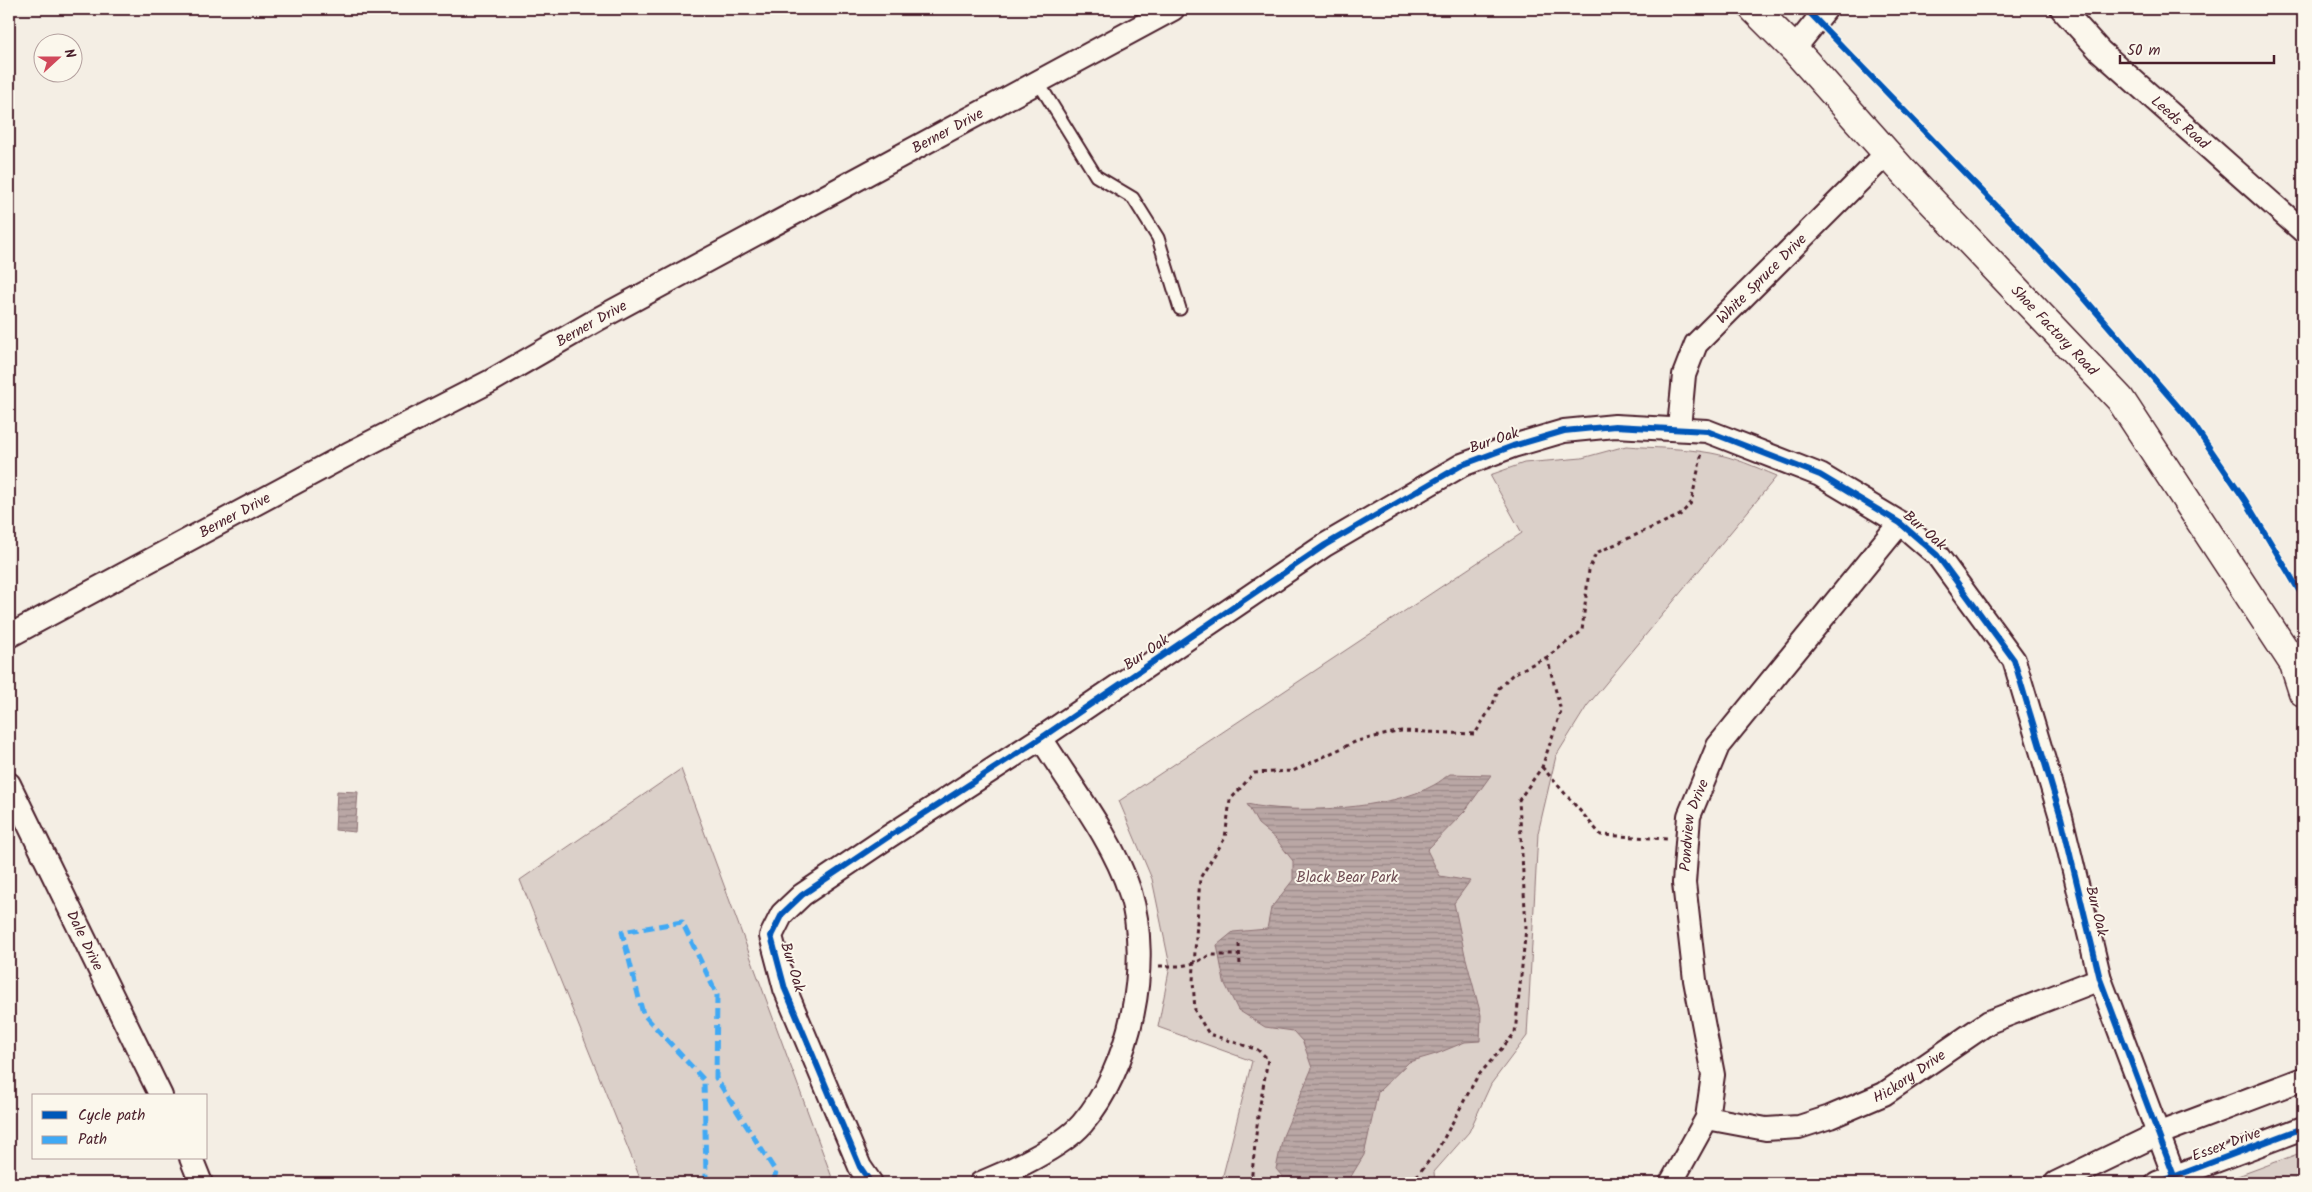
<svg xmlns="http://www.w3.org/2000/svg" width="2312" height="1192" font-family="Kalam,sans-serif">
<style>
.park{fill:#dbd0c9;stroke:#92787a}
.water{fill:url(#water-rules);stroke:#8d7174}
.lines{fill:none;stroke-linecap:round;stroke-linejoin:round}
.lane-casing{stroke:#4a1f2b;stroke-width:15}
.street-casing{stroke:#4a1f2b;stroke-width:26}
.secondary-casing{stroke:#4a1f2b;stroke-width:31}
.path{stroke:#4a1f2b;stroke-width:3;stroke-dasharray:4 4;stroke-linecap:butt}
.lane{stroke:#fbf7ec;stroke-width:11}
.street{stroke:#fbf7ec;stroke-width:22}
.secondary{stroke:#fbf7ec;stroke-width:28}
.quiet{stroke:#3fa9f5;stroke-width:5;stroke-dasharray:10 5;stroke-linecap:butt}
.cycleway-casing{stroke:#fbf7ec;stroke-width:9}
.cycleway{stroke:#0057b8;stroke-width:6}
.labels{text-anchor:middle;stroke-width:4;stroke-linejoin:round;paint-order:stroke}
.street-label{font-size:15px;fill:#4a1f2b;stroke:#fbf7ec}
.park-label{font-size:15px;fill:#6e4b52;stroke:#fbf7ec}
</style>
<defs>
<pattern id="water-rules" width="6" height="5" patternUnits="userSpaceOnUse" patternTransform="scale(1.25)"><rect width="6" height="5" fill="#baa7a5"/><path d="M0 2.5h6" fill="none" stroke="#998787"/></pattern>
</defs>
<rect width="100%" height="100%" fill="#f4eee4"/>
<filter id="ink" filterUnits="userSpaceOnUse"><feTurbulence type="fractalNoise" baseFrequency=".02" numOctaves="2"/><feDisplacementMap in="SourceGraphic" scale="10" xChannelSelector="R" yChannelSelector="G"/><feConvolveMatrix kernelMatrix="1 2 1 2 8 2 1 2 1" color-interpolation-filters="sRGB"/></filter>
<g filter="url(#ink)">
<g class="park">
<path d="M1626,446c28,2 57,2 85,7 23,4 44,14 66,23l-190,230 -31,50 -18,77 -11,203 -36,48 -22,48 -35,40 1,11h-214l31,-122 -94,-34 12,-61 -18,-87 -33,-78 403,-268 -32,-58 34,-12 58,-5z"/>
<polygon points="681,769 834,1183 642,1183 520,880"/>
<polygon points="2303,1152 2303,1183 2219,1183"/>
</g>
<g class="water">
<path d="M1450,774l41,1 -26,36 -38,39 13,26 30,5 -16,22 11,52 16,60 -1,26 -15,1 -29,12 -27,8 -31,30 -14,63 -17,28h-59l-12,-14 7,-33 29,-68 -9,-26 -10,-11 -28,-4 -27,-17 -14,-28 -7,-37 16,-13 34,-3 4,-21 22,-28v-19l-17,-22 -18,-15 -11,-20c47,11 145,5 187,-19 6,-3 11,-8 16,-11z"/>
<polygon points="337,791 358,792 355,832 335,830"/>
</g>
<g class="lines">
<defs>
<polyline id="lane" points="1038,82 1096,176 1133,198 1158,238 1180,309"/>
<g id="street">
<path id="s1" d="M2062,9l38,42 203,180"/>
<polyline points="1794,49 1826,9"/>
<path id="s2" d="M1679,428l5,-53 12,-31 191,-191"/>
<path id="s3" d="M9,636l341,-183 141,-72 109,-63 573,-309"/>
<path id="s4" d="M9,784l152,312"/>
<path id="s5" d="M1707,1118l59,11 33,-2 31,-10 54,-23 105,-72 111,-43"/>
<polyline points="191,1158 201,1183"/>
<polyline points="871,1183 860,1167 785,989 771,936 782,914 802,895 888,837 1041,738 1325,545 1462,465 1513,446 1564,431 1615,426 1707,431 1820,475 1900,523 1937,555 2014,660 2061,817 2100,979 2174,1176"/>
<path d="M981,1183c27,-11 81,-36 101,-59 49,-57 70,-160 48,-232 -17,-53 -60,-107 -89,-154"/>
<path id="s6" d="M1671,1183l36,-65 6,-43 -18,-95 -11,-97 5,-67 29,-70 182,-223"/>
<polyline points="2056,1183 2160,1133 2303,1079"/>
<polyline points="2157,1183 2303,1128"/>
</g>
<g id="secondary">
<path id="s7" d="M1754,9l40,40 108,121 218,229 174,265 9,28"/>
</g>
</defs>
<use href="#lane" class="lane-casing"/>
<use href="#street" class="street-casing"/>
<use href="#secondary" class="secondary-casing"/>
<g class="path">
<polyline points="1542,767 1601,835 1667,839"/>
<polyline points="1239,944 1240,966"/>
<polyline points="1159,966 1181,966 1195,963 1210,955 1239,955"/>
<polyline points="1251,1183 1258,1116 1268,1059 1258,1050 1209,1034 1195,1011 1193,981 1200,878 1225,838 1230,800 1254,773 1293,771 1357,741 1401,731 1475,734 1493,704 1499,688 1513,674 1547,657 1582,631 1589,570 1596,553 1680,515 1691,503 1702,452"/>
<polyline points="1411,1183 1437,1151 1477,1077 1515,1033 1526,928 1519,800 1542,767 1561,711 1547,657"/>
</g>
<use href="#lane" class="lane"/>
<use href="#street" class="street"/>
<use href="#secondary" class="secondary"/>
<polyline class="quiet" points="709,1183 706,1177 704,1080 643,1014 622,932 682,922 717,995 716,1078 776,1172 773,1183"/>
<defs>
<g id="cycleway">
<polyline points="1806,9 2073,285 2193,424 2245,500 2303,597"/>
<polyline points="871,1183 860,1167 785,989 771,936 782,914 802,895 888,837 1041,738 1325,545 1462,465 1513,446 1564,431 1615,426 1707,431 1820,475 1900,523 1937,555 2014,660 2061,817 2100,979 2174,1176"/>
<polyline points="2157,1183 2303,1128"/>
</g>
</defs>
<use href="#cycleway" class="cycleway-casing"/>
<use href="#cycleway" class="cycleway"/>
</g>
</g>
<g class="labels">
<g class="street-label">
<text dy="5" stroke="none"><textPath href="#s1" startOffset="164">Leeds Road</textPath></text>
<text dy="5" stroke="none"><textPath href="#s3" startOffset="1066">Berner Drive</textPath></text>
<text dy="5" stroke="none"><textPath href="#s2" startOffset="179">White Spruce Drive</textPath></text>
<text dy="5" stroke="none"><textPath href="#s3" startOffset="661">Berner Drive</textPath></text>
<text dy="5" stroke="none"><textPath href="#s7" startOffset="440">Shoe Factory Road</textPath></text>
<text transform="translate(1494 440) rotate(-19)" y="5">Bur Oak</text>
<text dy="5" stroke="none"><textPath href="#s3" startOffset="256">Berner Drive</textPath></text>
<text transform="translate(1925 530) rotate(41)" y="5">Bur Oak</text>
<text transform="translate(1146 652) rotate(-34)" y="5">Bur Oak</text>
<text dy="5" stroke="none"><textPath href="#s6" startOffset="371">Pondview Drive</textPath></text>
<text transform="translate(2097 911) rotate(76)" y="5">Bur Oak</text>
<text dy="5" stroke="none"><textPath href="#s4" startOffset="174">Dale Drive</textPath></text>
<text transform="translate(793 967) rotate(73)" y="5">Bur Oak</text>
<text dy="5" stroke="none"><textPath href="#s5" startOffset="215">Hickory Drive</textPath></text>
<text transform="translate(2226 1144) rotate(-20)" y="5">Essex Drive</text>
</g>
<g class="park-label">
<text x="1347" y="882">Black Bear Park</text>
</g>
</g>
<rect width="2312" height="1192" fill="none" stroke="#fbf7ec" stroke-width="30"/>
<rect x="15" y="15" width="2282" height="1162" fill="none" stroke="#4a1f2b" stroke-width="2" filter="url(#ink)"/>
<rect x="32" y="1094" width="175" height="65" fill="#fbf7ec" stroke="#b4a19f"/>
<rect x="42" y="1111" width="25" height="8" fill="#0057b8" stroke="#b4a19f"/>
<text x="78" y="1120" font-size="15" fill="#4a1f2b">Cycle path</text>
<rect x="42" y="1136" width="25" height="8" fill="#3fa9f5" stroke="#b4a19f"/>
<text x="78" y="1144" font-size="15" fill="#4a1f2b">Path</text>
<g transform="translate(58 58) rotate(69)"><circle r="24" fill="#fbf7ec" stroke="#b4a19f"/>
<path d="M0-4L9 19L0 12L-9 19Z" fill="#d1495b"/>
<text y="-8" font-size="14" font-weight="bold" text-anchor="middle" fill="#4a1f2b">N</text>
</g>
<path d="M2120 55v8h154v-8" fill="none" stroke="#4a1f2b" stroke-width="2.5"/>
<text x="2127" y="55" font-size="15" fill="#4a1f2b" stroke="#fbf7ec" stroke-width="4" paint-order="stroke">50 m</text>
</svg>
